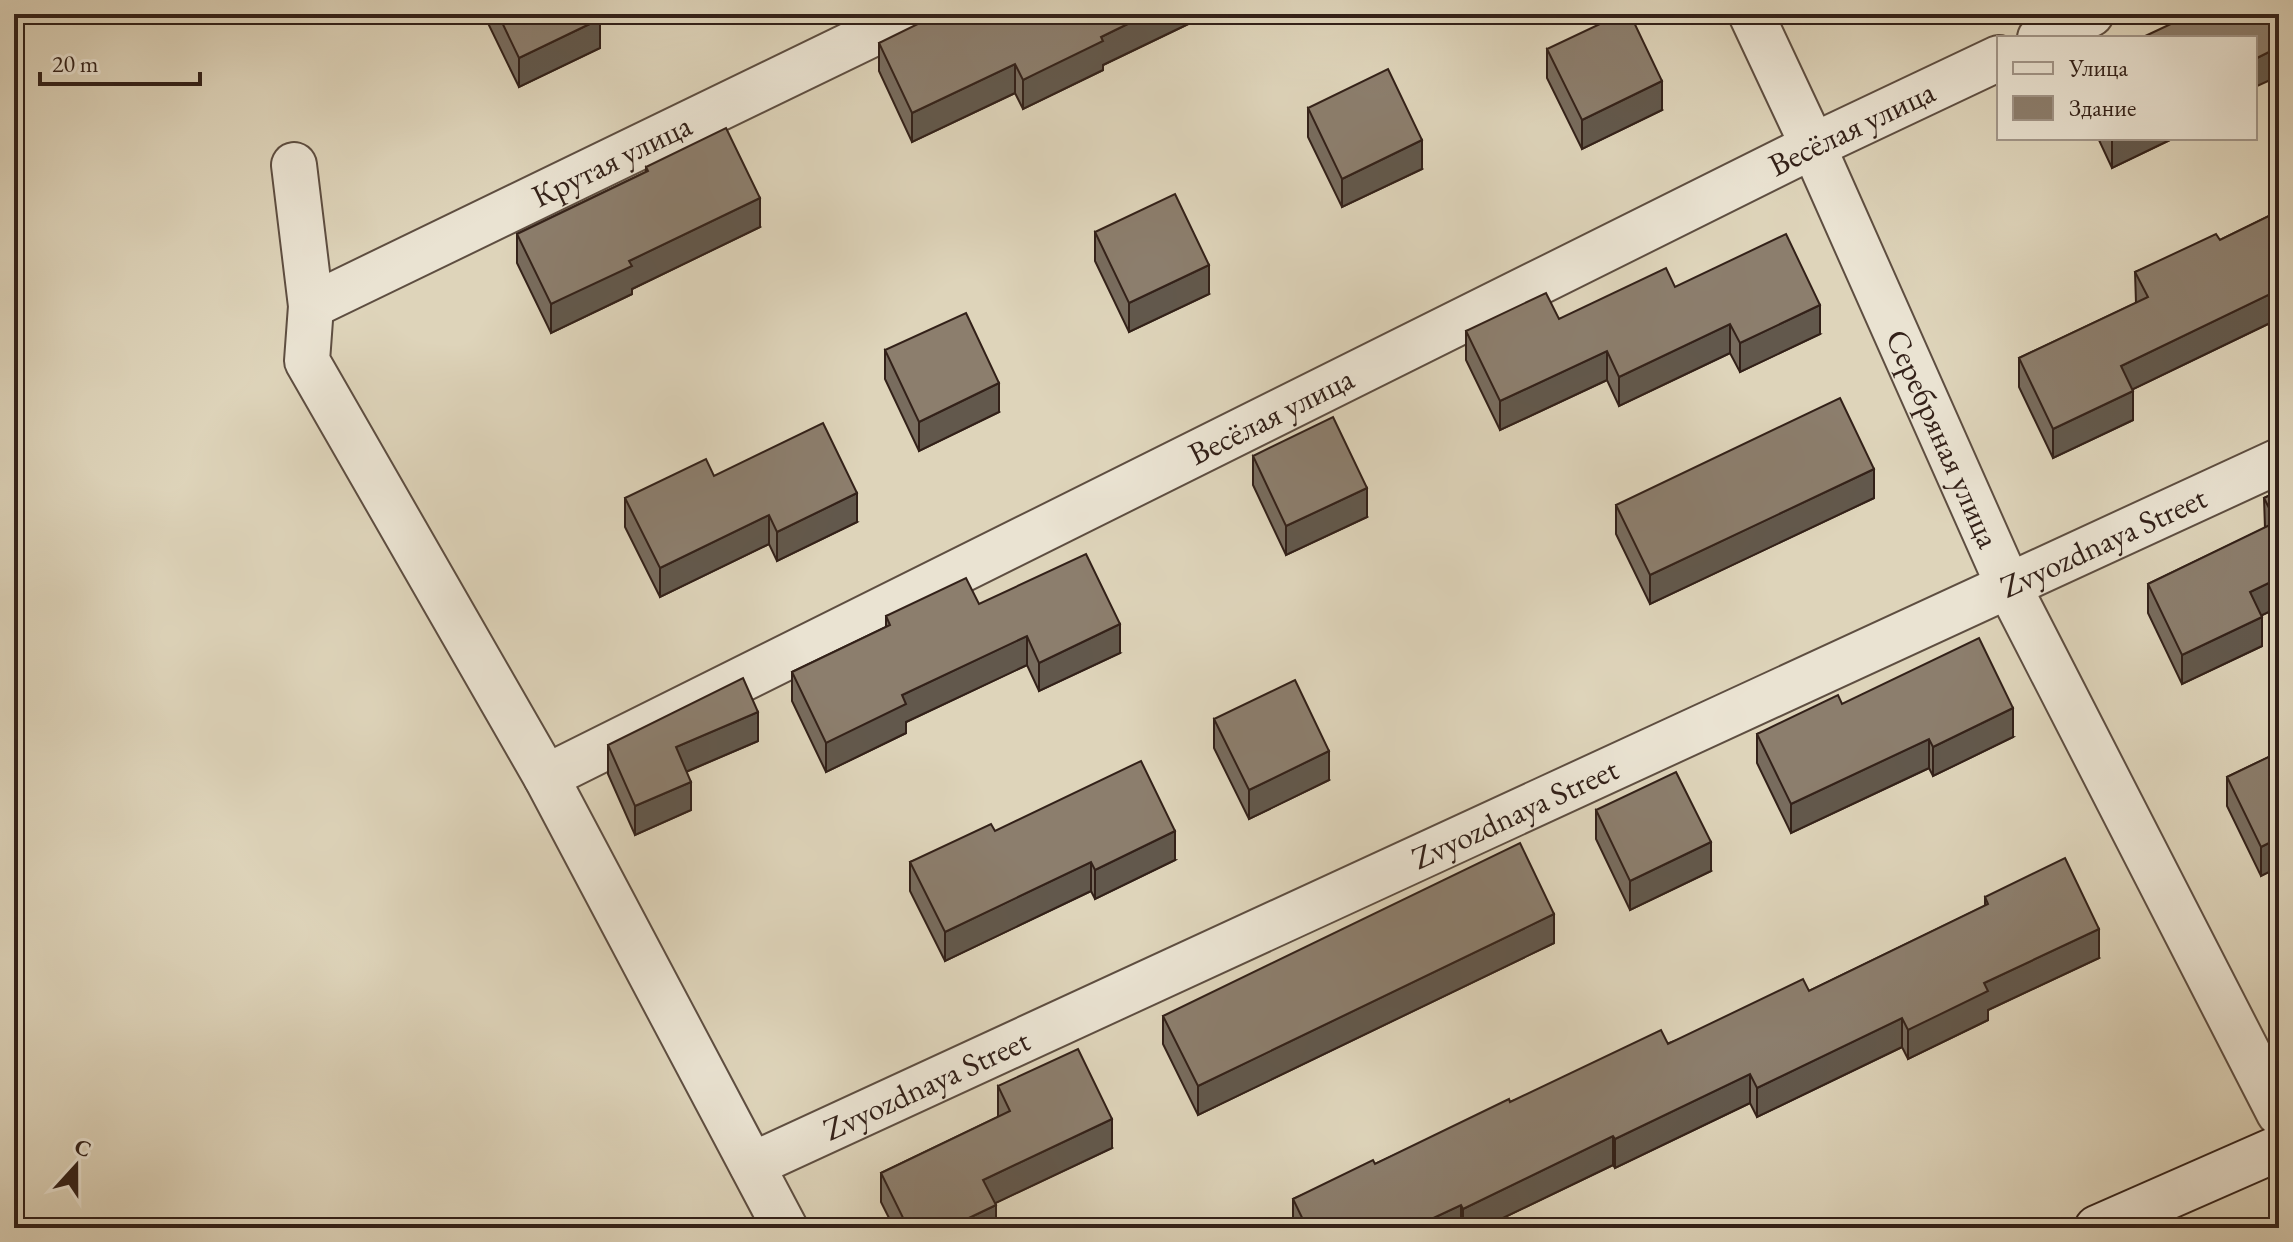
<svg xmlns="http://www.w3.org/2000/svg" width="2293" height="1242" font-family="'EB Garamond',serif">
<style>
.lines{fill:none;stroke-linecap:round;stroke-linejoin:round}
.street-casing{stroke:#5e4e41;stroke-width:48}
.secondary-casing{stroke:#332119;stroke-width:48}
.street{stroke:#eae3d2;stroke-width:44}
.secondary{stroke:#eae3d2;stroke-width:44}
.wall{fill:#786c5e;stroke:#332119;stroke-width:2}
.shaded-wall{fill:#62584c;stroke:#332119;stroke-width:2}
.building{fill:#8c7e6d;stroke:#332119;stroke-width:2}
.labels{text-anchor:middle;stroke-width:6;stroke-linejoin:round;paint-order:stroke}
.street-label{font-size:32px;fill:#332119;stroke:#eae3d2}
</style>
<rect width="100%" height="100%" fill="#ded4ba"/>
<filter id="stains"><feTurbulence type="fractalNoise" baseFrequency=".0025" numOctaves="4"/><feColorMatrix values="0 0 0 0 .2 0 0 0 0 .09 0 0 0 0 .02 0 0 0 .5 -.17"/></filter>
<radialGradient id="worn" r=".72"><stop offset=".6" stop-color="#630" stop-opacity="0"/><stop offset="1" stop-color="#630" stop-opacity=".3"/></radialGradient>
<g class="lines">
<defs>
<g id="street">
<path id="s1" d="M1751,14l62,132 196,441 270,526"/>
<polyline points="2040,38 2091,14"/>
<polyline points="294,165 311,306 307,361 546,777 785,1228"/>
<path id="s2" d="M311,306l603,-292"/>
<path id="s3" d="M546,777l1267,-631 186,-88"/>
<path id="s4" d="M752,1165l1527,-704"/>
</g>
<polyline id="secondary" points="2097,1228 2279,1148"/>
</defs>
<use href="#street" class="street-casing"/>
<use href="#secondary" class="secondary-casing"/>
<use href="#street" class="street"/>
<use href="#secondary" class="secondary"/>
</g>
<g class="wall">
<polygon points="485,14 597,14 600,48 519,87 485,17"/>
<polygon points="979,14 1209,14 1103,65 1103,70 1023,109 1015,93 912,142 879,71 879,43 967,20"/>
<polygon points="1547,49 1662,110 1582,149 1547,78"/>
<polygon points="1308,108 1422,169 1342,207 1308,137"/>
<polygon points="2098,138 2174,138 2112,168"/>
<polygon points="646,167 760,227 632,289 632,294 551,333 517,263 517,234 646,172"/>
<polygon points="2279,211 2273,330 2270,323 2133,389 2133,420 2053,458 2019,387 2019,358 2136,303 2135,272 2220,240"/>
<polygon points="1095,232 1209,294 1129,332 1095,261"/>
<polygon points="1675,287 1820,334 1740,372 1730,353 1619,406 1607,380 1500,430 1466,360 1466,331 1559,319"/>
<polygon points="885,350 999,412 919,451 885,379"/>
<polygon points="1253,456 1367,517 1286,555 1253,485"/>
<polygon points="714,476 857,522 777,561 769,544 660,597 625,527 625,498"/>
<polygon points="2279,491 2279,607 2262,615 2262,646 2182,684 2148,613 2148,584 2265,528 2264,498"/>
<polygon points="1874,498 1650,604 1616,534 1616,505"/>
<polygon points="979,604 1120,653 1039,691 1027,665 906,722 906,733 826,772 792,701 792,672 886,627 886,616"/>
<polygon points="1842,704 2013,737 1933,776 1929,768 1791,833 1757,763 1757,734"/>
<polygon points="1214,719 1329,780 1249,819 1214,748"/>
<polygon points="758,741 686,772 691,810 635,835 608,774 608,745"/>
<polygon points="2279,752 2279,867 2261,876 2227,806 2227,777"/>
<polygon points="1596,810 1711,871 1630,910 1596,839"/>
<polygon points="995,831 1175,860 1095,899 1091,891 945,961 910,891 910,862"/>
<polygon points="1985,897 2099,958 1988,1010 1988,1020 1908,1059 1902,1047 1757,1117 1750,1103 1615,1168 1613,1165 1482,1228 1293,1228 1293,1199 1375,1164 1510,1102 1809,991 1985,906"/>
<polygon points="1554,943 1198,1115 1163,1044 1163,1016"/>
<polygon points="998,1086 1112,1148 995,1203 996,1228 894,1228 881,1202 881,1173 998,1117"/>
</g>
<g class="shaded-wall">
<polygon points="1148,14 1209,14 1103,65 1103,70 1023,109 1023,80 1101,37"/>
<polygon points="600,19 600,48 519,87 519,58"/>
<polygon points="2279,47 2279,76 2255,87 2255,59"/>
<polygon points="1015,64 1015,93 912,142 912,113"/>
<polygon points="1662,81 1662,110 1582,149 1582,120"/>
<polygon points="2114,138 2174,138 2112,168 2112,139"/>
<polygon points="1422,140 1422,169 1342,207 1342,179"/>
<polygon points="760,198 760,227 632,289 632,294 551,333 551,304 629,261"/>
<polygon points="1209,265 1209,294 1129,332 1129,303"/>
<polygon points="2270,294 2270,323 2121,395 2121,366"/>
<polygon points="2279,298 2279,327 2273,330 2273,301"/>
<polygon points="1820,305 1820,334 1740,372 1740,343"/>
<polygon points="1730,324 1730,353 1619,406 1619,377"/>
<polygon points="1607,351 1607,380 1500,430 1500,401"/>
<polygon points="999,383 999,412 919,451 919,422"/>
<polygon points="2133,391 2133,420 2053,458 2053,429"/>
<polygon points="1874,469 1874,498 1650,604 1650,575"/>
<polygon points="1367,488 1367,517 1286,555 1286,526"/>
<polygon points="857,493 857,522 777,561 777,532"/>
<polygon points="769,515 769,544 660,597 660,568"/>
<polygon points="2279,578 2279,607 2250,621 2250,592"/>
<polygon points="2262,617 2262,646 2182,684 2182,655"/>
<polygon points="1120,624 1120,653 1039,691 1039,663"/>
<polygon points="1027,636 1027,665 906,722 906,733 826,772 826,743 902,695"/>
<polygon points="2013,708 2013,737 1933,776 1933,747"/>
<polygon points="758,712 758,741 676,776 676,747"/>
<polygon points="1929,739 1929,768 1791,833 1791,804"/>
<polygon points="1329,751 1329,780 1249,819 1249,790"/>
<polygon points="691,782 691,810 635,835 635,806"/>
<polygon points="1175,831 1175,860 1095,899 1095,870"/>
<polygon points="2279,838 2279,867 2261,876 2261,847"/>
<polygon points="1711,842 1711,871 1630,910 1630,881"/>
<polygon points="1091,862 1091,891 945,961 945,932"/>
<polygon points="1554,914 1554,943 1198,1115 1198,1086"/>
<polygon points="2099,929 2099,958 1988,1010 1988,1020 1908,1059 1908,1030 1984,983"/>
<polygon points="1902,1018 1902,1047 1757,1117 1757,1088"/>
<polygon points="1750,1074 1750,1103 1615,1168 1615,1139"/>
<polygon points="1112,1119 1112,1148 983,1209 983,1180"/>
<polygon points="1613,1136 1613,1165 1482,1228 1463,1228 1463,1209"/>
<polygon points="996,1205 996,1228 948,1228"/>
<polygon points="1461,1205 1461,1228 1412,1228"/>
</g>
<g class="building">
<polygon points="498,14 597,14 600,19 519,58"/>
<polygon points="938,14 964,14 967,20 979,14 1148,14 1101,37 1103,41 1023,80 1015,64 912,113 879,43"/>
<polygon points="1621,14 1630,14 1662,81 1582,120 1547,49"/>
<polygon points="2192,14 2279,14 2279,47 2255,59 2255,38 2141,38"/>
<polygon points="1388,69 1422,140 1342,179 1308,108"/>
<polygon points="726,128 760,198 629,261 632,266 551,304 517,234 648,171 646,167"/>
<polygon points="1175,194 1209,265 1129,303 1095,232"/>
<polygon points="2279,211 2279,298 2273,301 2270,294 2121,366 2133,391 2053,429 2019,358 2148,297 2135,272 2216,234 2220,240"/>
<polygon points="1786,234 1820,305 1740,343 1730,324 1619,377 1607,351 1500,401 1466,331 1546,293 1559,319 1666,268 1675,287"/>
<polygon points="966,313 999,383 919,422 885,350"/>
<polygon points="1840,398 1874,469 1650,575 1616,505"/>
<polygon points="1333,417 1367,488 1286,526 1253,456"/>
<polygon points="823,423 857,493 777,532 769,515 660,568 625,498 706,459 714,476"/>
<polygon points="2279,491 2279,578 2250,592 2262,617 2182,655 2148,584 2276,522 2264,498"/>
<polygon points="1086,554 1120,624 1039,663 1027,636 902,695 906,704 826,743 792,672 890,625 886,616 966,578 979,604"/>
<polygon points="1979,638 2013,708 1933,747 1929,739 1791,804 1757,734 1838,695 1842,704"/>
<polygon points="743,678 758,712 676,747 691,782 635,806 608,745"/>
<polygon points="1295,680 1329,751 1249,790 1214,719"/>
<polygon points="2279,752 2279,838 2261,847 2227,777"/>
<polygon points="1141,761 1175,831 1095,870 1091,862 945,932 910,862 991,824 995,831"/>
<polygon points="1676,772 1711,842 1630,881 1596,810"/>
<polygon points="1520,843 1554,914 1198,1086 1163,1016"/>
<polygon points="2065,858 2099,929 1984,983 1988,991 1908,1030 1902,1018 1757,1088 1750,1074 1615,1139 1613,1136 1463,1209 1461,1205 1412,1228 1307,1228 1293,1199 1373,1160 1375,1164 1509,1099 1510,1102 1661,1030 1668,1044 1803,979 1809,991 1988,904 1985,897"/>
<polygon points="1078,1049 1112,1119 983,1180 996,1205 948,1228 908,1228 881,1173 1010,1111 998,1086"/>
</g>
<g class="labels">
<g class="street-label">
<text dy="11" stroke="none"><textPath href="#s3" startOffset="1458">Весёлая улица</textPath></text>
<text dy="11" stroke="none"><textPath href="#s2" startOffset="334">Крутая улица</textPath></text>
<text dy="11" stroke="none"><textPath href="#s3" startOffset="810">Весёлая улица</textPath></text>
<text dy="11" stroke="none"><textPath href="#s1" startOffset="466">Серебряная улица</textPath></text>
<text dy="11" stroke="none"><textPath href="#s4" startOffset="1488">Zvyozdnaya Street</textPath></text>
<text dy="11" stroke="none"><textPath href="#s4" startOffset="840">Zvyozdnaya Street</textPath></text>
<text dy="11" stroke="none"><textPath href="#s4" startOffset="192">Zvyozdnaya Street</textPath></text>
</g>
</g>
<rect width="2293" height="1242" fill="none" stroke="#ded4ba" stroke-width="48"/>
<rect x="16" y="16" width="2261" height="1210" fill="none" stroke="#332119" stroke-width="4"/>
<rect x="24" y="24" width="2245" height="1194" fill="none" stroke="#332119" stroke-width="2"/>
<rect x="1997" y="36" width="260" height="104" fill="#eae3d2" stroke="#a19588" stroke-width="2"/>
<rect x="2013" y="62" width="40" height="12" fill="#eae3d2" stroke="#a19588" stroke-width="2"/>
<text x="2069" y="76" font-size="24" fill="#332119">Улица</text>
<rect x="2013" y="96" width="40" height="24" fill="#8c7e6d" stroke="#a19588" stroke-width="2"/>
<text x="2069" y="116" font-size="24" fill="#332119">Здание</text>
<g transform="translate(76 1166) rotate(21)" stroke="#eae3d2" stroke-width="6" paint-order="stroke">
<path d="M0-6L14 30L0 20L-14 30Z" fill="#332119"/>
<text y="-12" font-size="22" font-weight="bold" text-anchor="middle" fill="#332119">С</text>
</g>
<path d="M40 72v12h160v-12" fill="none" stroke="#332119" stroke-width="4"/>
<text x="52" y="72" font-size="24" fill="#332119" stroke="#eae3d2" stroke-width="6" paint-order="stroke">20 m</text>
<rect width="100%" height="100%" filter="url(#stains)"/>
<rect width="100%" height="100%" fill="url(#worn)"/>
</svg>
